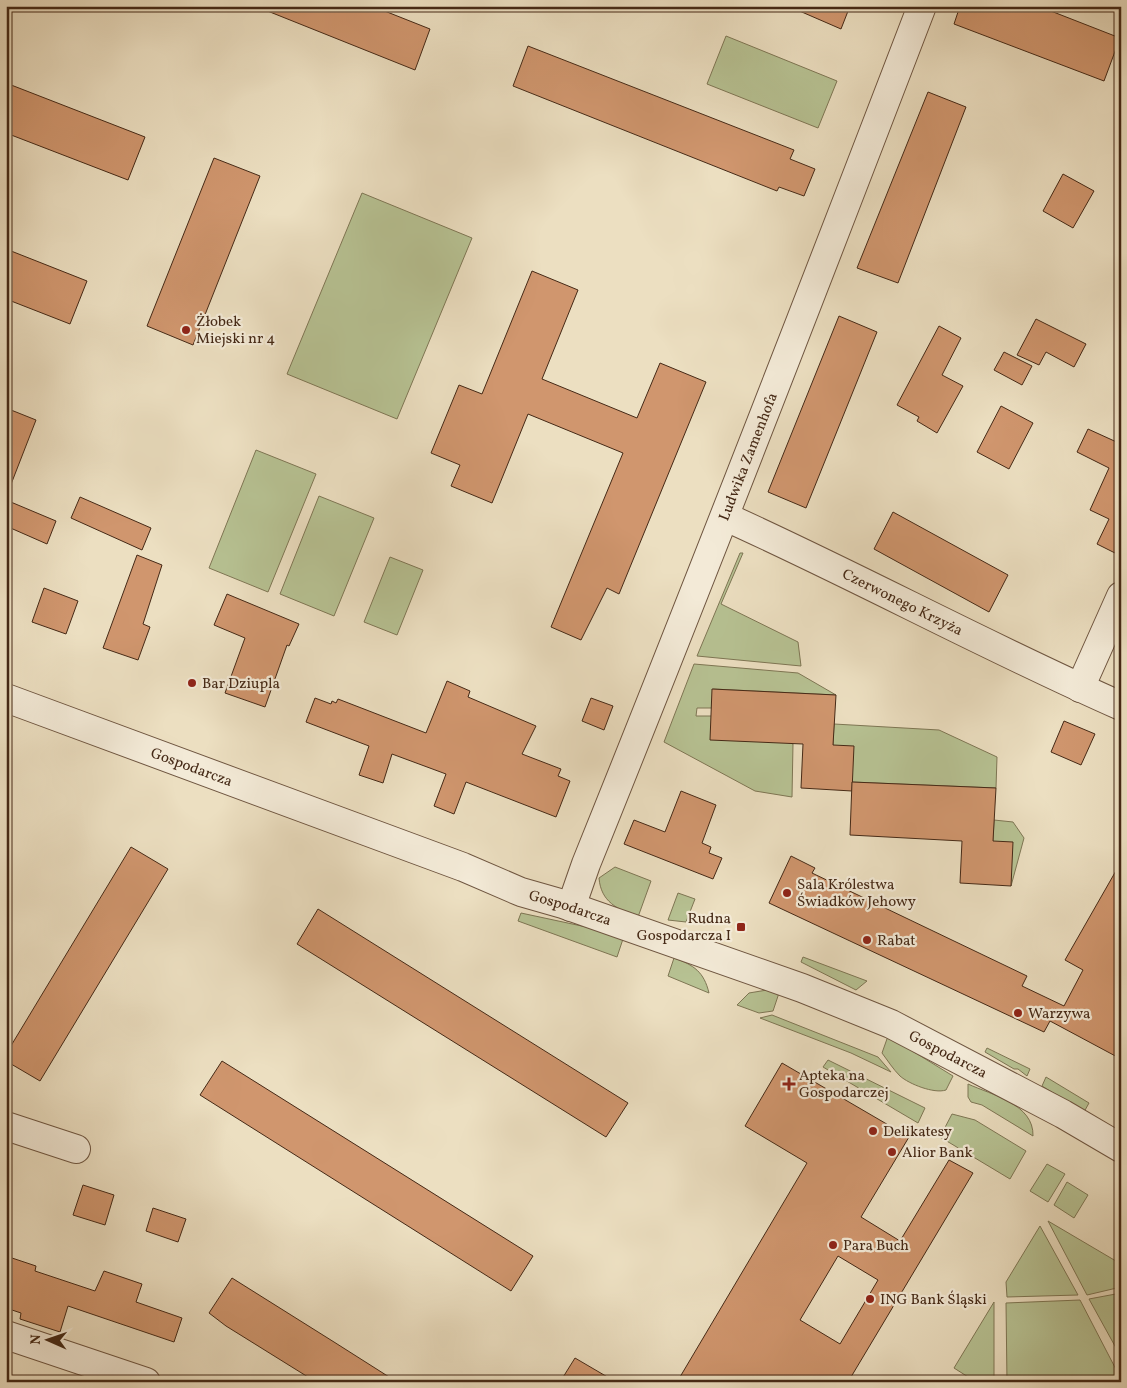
<svg xmlns="http://www.w3.org/2000/svg" width="1127" height="1388" font-family="Vollkorn,serif">
<style>
.green{fill:#b7c293;stroke:#7e7654}
.building{fill:#d0966e;stroke:#452916;fill-rule:evenodd}
.lines{fill:none;stroke-linecap:round;stroke-linejoin:round}
.minor-casing{stroke:#6f5641;stroke-width:30}
.minor{stroke:#f3ead7;stroke-width:28}
.poi-dot{fill:#8f2418;stroke:#f3ead7;stroke-width:2}
.labels{text-anchor:middle;stroke-width:4.5;stroke-linejoin:round;paint-order:stroke}
.poi-label{font-size:15px;fill:#452916;stroke:#f3ead7;text-anchor:start}
.street-label{font-size:15px;fill:#452916;stroke:#f3ead7}
</style>
<rect width="100%" height="100%" fill="#ecdfc1"/>
<filter id="stains"><feTurbulence type="fractalNoise" baseFrequency=".004" numOctaves="4"/><feColorMatrix values="0 0 0 0 .2 0 0 0 0 .09 0 0 0 0 .02 0 0 0 .5 -.17"/></filter>
<radialGradient id="worn" r=".72"><stop offset=".6" stop-color="#630" stop-opacity="0"/><stop offset="1" stop-color="#630" stop-opacity=".3"/></radialGradient>
<g class="green">
<polygon points="726,36 837,81 818,128 707,84"/>
<polygon points="362,193 472,238 397,419 287,374"/>
<polygon points="256,450 316,474 268,592 209,568"/>
<polygon points="319,496 374,518 334,616 280,594"/>
<polygon points="740,553 743,553 721,604 798,642 801,666 697,656"/>
<polygon points="390,557 423,570 397,635 364,622"/>
<polygon points="694,664 798,673 836,695 713,689 712,708 697,708 696,716 711,716 793,744 792,797 755,791 664,742"/>
<polygon points="834,724 939,730 997,757 996,788 852,782 833,745"/>
<polygon points="994,820 1013,822 1024,838 1011,886 993,841"/>
<path d="M615,867l36,14 -13,36c-21,-8 -37,-15 -39,-39z"/>
<polygon points="678,893 695,899 686,922 668,920"/>
<polygon points="521,913 591,928 623,939 617,957 518,921"/>
<polygon points="803,957 867,981 856,990 801,962"/>
<path d="M674,958c20,7 30,14 35,35l-41,-17z"/>
<polygon points="767,990 779,993 773,1011 759,1013 737,1005 749,993"/>
<polygon points="772,1015 878,1057 891,1072 851,1053 760,1018"/>
<path d="M888,1036l65,40 -7,14c-12,4 -37,-6 -46,-14 -7,-7 -12,-15 -18,-23z"/>
<polygon points="987,1048 1030,1069 1027,1076 1018,1069 1014,1069 985,1052"/>
<polygon points="828,1060 925,1108 918,1123 823,1067"/>
<polygon points="1046,1077 1089,1103 1084,1112 1042,1086"/>
<path d="M968,1084c24,11 66,20 65,52l-51,-31 -11,-3 -3,-5z"/>
<polygon points="952,1114 975,1120 1026,1151 1010,1179 940,1137"/>
<polygon points="1047,1164 1065,1174 1048,1202 1030,1191"/>
<polygon points="1067,1182 1088,1195 1074,1218 1054,1205"/>
<polygon points="1048,1221 1121,1264 1121,1287 1087,1295"/>
<polygon points="1040,1226 1078,1295 1007,1297 1006,1282"/>
<polygon points="1121,1293 1121,1357 1089,1299"/>
<polygon points="1080,1300 1121,1379 1096,1382 1007,1382 1006,1303"/>
<polygon points="994,1302 994,1382 976,1382 954,1368"/>
</g>
<g class="building">
<polygon points="255,6 372,6 430,29 415,70"/>
<polygon points="788,6 850,6 841,29"/>
<polygon points="960,6 1038,6 1120,38 1104,81 954,24"/>
<polygon points="528,46 794,150 790,159 815,169 804,196 779,187 777,191 513,86"/>
<polygon points="6,83 145,137 128,180 6,133"/>
<polygon points="928,92 966,107 898,283 857,268"/>
<polygon points="214,158 260,176 193,345 147,326"/>
<polygon points="1063,174 1094,191 1073,228 1043,211"/>
<polygon points="6,249 87,281 70,324 6,299"/>
<polygon points="532,271 578,290 542,379 637,418 660,363 706,382 619,594 607,588 581,640 551,627 623,453 528,414 492,503 451,486 460,465 431,453 459,385 482,394"/>
<polygon points="839,316 877,332 806,508 768,492"/>
<polygon points="1036,319 1086,344 1074,367 1046,352 1039,365 1017,355"/>
<polygon points="939,326 961,338 942,375 963,386 937,433 917,421 919,417 897,405"/>
<polygon points="1004,352 1032,366 1022,385 994,370"/>
<polygon points="1001,406 1033,423 1009,469 977,452"/>
<polygon points="6,408 36,420 8,492 6,492"/>
<polygon points="1088,429 1121,444 1121,556 1097,544 1109,519 1090,510 1109,468 1077,452"/>
<polygon points="80,497 151,528 142,550 71,518"/>
<polygon points="6,500 56,521 47,544 6,526"/>
<polygon points="893,512 1008,575 989,612 874,549"/>
<polygon points="137,555 162,565 143,624 150,627 138,660 103,648"/>
<polygon points="44,588 78,601 66,634 32,622"/>
<polygon points="227,594 299,624 289,646 287,645 265,707 225,693 245,638 214,625"/>
<polygon points="447,681 470,691 468,697 536,726 522,754 561,769 558,776 570,781 556,817 466,782 454,814 434,806 446,774 392,754 383,783 359,775 369,746 306,722 315,698 331,704 332,701 336,703 338,699 426,733"/>
<polygon points="712,689 836,695 833,745 854,746 852,791 801,788 803,744 710,740"/>
<polygon points="591,698 613,706 604,730 582,721"/>
<polygon points="1064,721 1095,734 1081,765 1051,752"/>
<polygon points="852,782 996,788 993,841 1013,842 1011,886 960,883 962,841 850,835"/>
<polygon points="681,791 716,805 702,843 711,847 709,853 722,858 713,879 624,844 634,820 665,832"/>
<polygon points="131,847 168,869 40,1081 6,1061 6,1054"/>
<polygon points="791,856 815,868 812,873 1027,976 1022,986 1064,1006 1083,970 1065,960 1121,862 1121,1059 1050,1021 1044,1032 769,903"/>
<polygon points="318,909 628,1103 606,1137 297,944"/>
<polygon points="222,1061 533,1256 511,1291 200,1095"/>
<path d="M782,1063l127,74 -48,80 39,24 49,-81 24,13 -125,209h-171l130,-219 -62,-37zM838,1256l40,24 -38,64 -40,-24z"/>
<polygon points="83,1185 114,1195 105,1225 73,1215"/>
<polygon points="153,1208 186,1219 178,1242 146,1231"/>
<polygon points="6,1256 36,1266 35,1271 95,1291 104,1271 142,1284 136,1302 182,1318 174,1342 68,1306 60,1332 20,1319 21,1313 6,1308"/>
<polygon points="232,1278 334,1342 397,1382 316,1382 226,1326 209,1313"/>
<polygon points="575,1358 616,1382 560,1382"/>
</g>
<g class="lines">
<defs>
<g id="minor">
<path id="s1" d="M726,517c133,60 261,130 395,189"/>
<polyline points="1080,688 1121,596"/>
<path id="s2" d="M6,698l457,169 58,25 42,12 239,84 89,36 172,90 58,34"/>
<path id="s3" d="M571,907l15,-43c115,-285 226,-571 336,-858"/>
<polyline points="6,1126 76,1149"/>
<polyline points="6,1335 146,1382"/>
</g>
</defs>
<use href="#minor" class="minor-casing"/>
<use href="#minor" class="minor"/>
</g>
<g class="poi-dot">
<circle cx="186" cy="330" r="5"/>
<circle cx="192" cy="683" r="5"/>
<circle cx="787" cy="893" r="5"/>
<rect x="736" y="922" width="10" height="10" rx="2.5"/>
<circle cx="867" cy="940" r="5"/>
<circle cx="1018" cy="1013" r="5"/>
<path d="M786.5 1076.5h5v5h5v5h-5v5h-5v-5h-5v-5h5z"/>
<circle cx="873" cy="1131" r="5"/>
<circle cx="892" cy="1152" r="5"/>
<circle cx="833" cy="1245" r="5"/>
<circle cx="870" cy="1299" r="5"/>
</g>
<g class="labels">
<g class="poi-label">
<text x="196" y="326">Żłobek<tspan x="196" dy="17">Miejski nr 4</tspan></text>
<text x="202" y="688">Bar Dziupla</text>
<text x="797" y="889">Sala Królestwa<tspan x="797" dy="17">Świadków Jehowy</tspan></text>
<text x="731" y="923" text-anchor="end">Rudna<tspan x="731" dy="17">Gospodarcza I</tspan></text>
<text x="877" y="945">Rabat</text>
<text x="1028" y="1018">Warzywa</text>
<text x="799" y="1080">Apteka na<tspan x="799" dy="17">Gospodarczej</tspan></text>
<text x="883" y="1136">Delikatesy</text>
<text x="902" y="1157">Alior Bank</text>
<text x="843" y="1250">Para Buch</text>
<text x="880" y="1304">ING Bank Śląski</text>
</g>
<g class="street-label">
<text dy="5" stroke="none"><textPath href="#s3" startOffset="484">Ludwika Zamenhofa</textPath></text>
<text dy="5" stroke="none"><textPath href="#s1" startOffset="196">Czerwonego Krzyża</textPath></text>
<text dy="5" stroke="none"><textPath href="#s2" startOffset="198">Gospodarcza</textPath></text>
<text dy="5" stroke="none"><textPath href="#s2" startOffset="602">Gospodarcza</textPath></text>
<text dy="5" stroke="none"><textPath href="#s2" startOffset="1008">Gospodarcza</textPath></text>
</g>
</g>
<rect width="1127" height="1388" fill="none" stroke="#ecdfc1" stroke-width="25"/>
<rect x="8" y="8" width="1112" height="1373" fill="none" stroke="#452916" stroke-width="2.5"/>
<rect x="12" y="12" width="1102" height="1363" fill="none" stroke="#452916"/>
<g transform="translate(48 1340) rotate(272)" stroke="#f3ead7" stroke-width="4" paint-order="stroke">
<path d="M0-4L9 19L0 12L-9 19Z" fill="#452916"/>
<text y="-8" font-size="14" font-weight="bold" text-anchor="middle" fill="#452916">N</text>
</g>
<rect width="100%" height="100%" filter="url(#stains)"/>
<rect width="100%" height="100%" fill="url(#worn)"/>
</svg>
